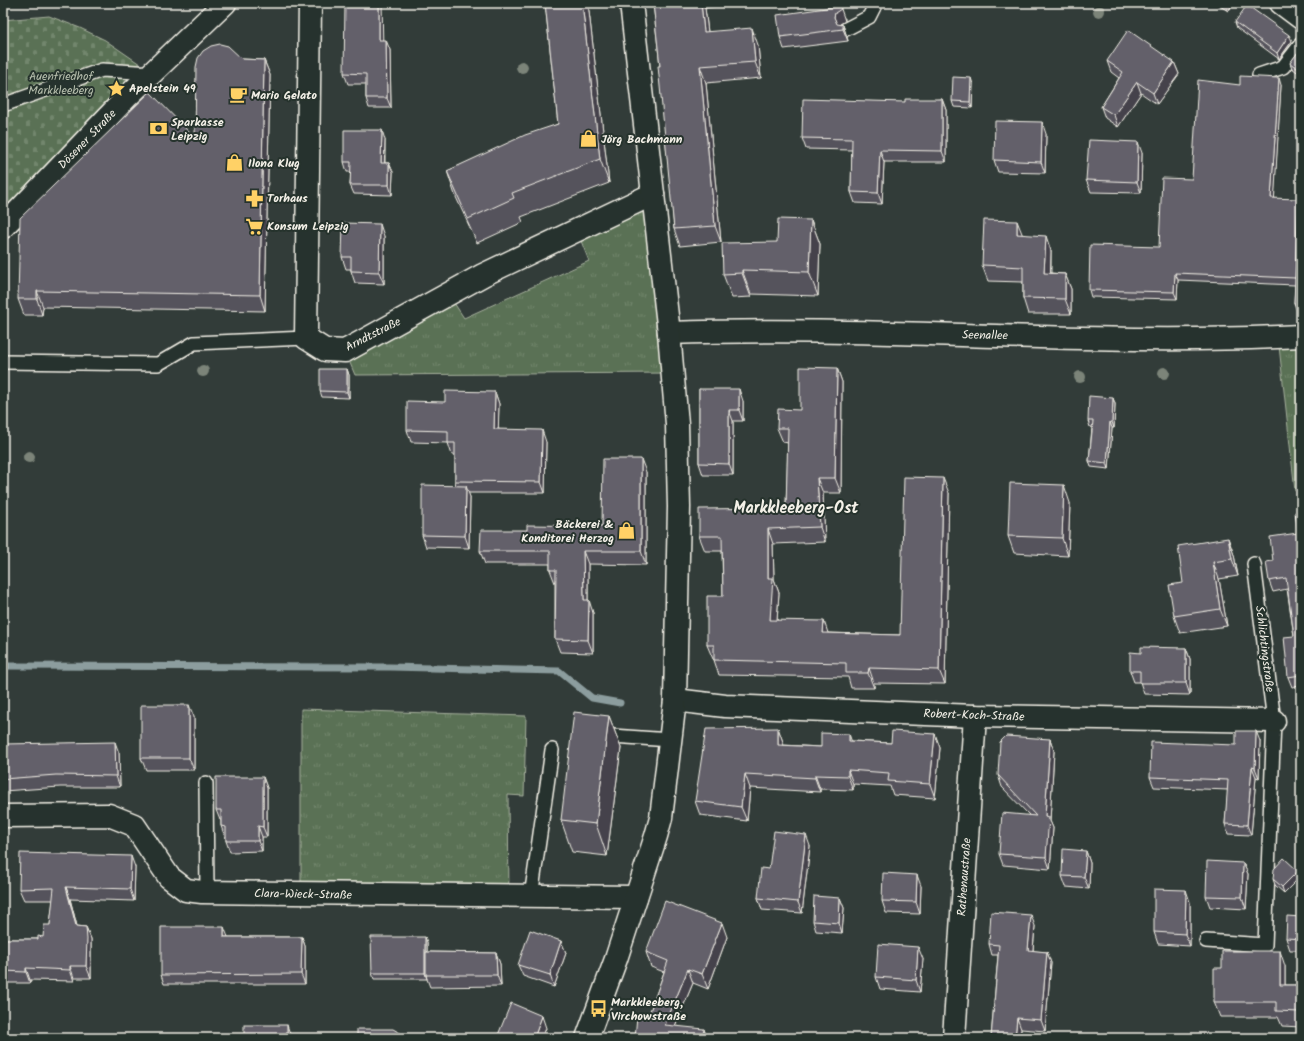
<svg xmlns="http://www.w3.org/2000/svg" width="1304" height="1041" font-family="Kalam,sans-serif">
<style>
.grass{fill:url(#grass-tufts);stroke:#a7b19e}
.cemetery{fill:url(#cemetery-stones);stroke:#a7b19e}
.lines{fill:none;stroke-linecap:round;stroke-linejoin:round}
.stream{stroke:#8c9d9e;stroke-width:7}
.lane-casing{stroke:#f4f1e8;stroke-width:16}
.street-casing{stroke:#f4f1e8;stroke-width:25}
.secondary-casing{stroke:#f4f1e8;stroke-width:25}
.lane{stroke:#26332d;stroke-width:13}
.street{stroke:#26332d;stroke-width:22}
.secondary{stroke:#26332d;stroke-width:22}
.tree{fill:#7b8479}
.wall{fill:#55535c;stroke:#f4f1e8}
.shaded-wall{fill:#45434b;stroke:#f4f1e8}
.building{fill:#63606b;stroke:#f4f1e8}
.labels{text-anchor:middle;stroke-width:4;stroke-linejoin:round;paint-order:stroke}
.park-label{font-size:12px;fill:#b6bead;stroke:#26332d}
.poi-label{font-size:12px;font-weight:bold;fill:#f4f1e8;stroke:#26332d;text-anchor:start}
.street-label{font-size:12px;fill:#f4f1e8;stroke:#26332d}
.district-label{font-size:16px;font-weight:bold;fill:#f4f1e8;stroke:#26332d}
</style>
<defs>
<pattern id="grass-tufts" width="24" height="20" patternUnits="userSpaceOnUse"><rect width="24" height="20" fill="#5a7155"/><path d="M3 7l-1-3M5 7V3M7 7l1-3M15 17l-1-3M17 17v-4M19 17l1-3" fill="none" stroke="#72866d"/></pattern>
<pattern id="cemetery-stones" width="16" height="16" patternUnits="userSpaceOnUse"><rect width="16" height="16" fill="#5a7155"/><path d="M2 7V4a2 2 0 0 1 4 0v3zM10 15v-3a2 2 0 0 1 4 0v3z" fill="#72866d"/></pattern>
</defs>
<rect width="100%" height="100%" fill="#323c39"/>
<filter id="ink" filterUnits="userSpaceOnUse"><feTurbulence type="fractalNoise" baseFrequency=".025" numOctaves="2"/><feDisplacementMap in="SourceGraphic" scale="8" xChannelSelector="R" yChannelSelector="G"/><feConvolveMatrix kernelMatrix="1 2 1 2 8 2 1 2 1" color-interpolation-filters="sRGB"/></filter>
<g filter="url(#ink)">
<g class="grass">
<polygon points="653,194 673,373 355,375 345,351 448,294 464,318 589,261 577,231"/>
<polygon points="1301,336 1301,490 1295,491 1278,337"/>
<polygon points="301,709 526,716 524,796 508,795 509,896 301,894"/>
</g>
<polygon class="cemetery" points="49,16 80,28 105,40 153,73 3,227 3,20"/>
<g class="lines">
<polyline class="stream" points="3,666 390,667 559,671 592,698 620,703"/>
<defs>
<g id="lane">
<polyline points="846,29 869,17 876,3"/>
<polyline points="1259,75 1283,67 1301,44"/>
<polyline points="3,105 102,70 153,73"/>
<polyline points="3,362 158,364 194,343 306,338"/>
<polyline points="598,735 670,740"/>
<polyline points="206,783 207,892"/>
<polyline points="531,897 552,750"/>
<polyline points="1206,941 1265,945 1274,721 1254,564"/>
</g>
<g id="street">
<polyline points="310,3 306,338 325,350 345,351 483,275 653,194"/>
<polyline points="1281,3 1301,18"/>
<polyline points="3,227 128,96 225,3"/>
<polyline points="675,700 725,706 975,716 1274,721"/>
<polyline points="3,816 109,815 134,825 169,877 186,890 202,892 636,897"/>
<polyline points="954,1038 975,716"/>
</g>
<g id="secondary">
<path d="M669,333c210,-8 421,14 632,3"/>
<polyline points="587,1038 616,959 656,836 661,818 675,700 679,507 677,424 669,333 631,3"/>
</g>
</defs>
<use href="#lane" class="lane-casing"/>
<use href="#street" class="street-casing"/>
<use href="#secondary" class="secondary-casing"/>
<use href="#lane" class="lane"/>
<use href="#street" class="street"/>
<use href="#secondary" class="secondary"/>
</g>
<g class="tree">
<circle cx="1099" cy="11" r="6"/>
<circle cx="522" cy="67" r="6"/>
<circle cx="203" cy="371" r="6"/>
<circle cx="1164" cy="373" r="6"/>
<circle cx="1080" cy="377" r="6"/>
<circle cx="29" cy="457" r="6"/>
</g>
<g class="wall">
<polygon points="545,3 588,3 609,183 521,217 523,222 477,243 455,195 447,171 558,124"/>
<polygon points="653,3 738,3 705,8 708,32 758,45 761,78 706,83 721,242 680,246 674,229 660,66"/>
<polygon points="1215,3 1234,3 1228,11"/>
<polygon points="845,18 845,21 840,24 843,25 847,37 848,41 784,49 780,37"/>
<polygon points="1235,22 1292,41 1279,59 1237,28"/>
<polygon points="383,40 390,50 391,108 369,108 366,98 366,84 348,84 344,73"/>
<polygon points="1301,48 1301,75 1292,68 1290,63"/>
<polygon points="242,59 264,60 270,75 265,311 43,307 42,315 24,315 18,299 195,138"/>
<polygon points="1107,61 1174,62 1179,74 1157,104 1141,93 1118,127 1105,118 1101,107 1119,78 1111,72"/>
<polygon points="973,84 972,108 954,107 952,101"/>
<polygon points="1240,85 1281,85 1274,198 1301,206 1298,278 1301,278 1301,311 1297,311 1294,303 1295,285 1178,280 1177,299 1091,297 1089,290 1159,247 1192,179"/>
<polygon points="942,99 946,110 946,162 884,162 882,204 855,203 851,192 852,150 806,149 802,138 905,102"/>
<polygon points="1046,134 1045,173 998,172 994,160"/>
<polygon points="385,140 385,163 389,163 393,172 392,195 354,194 350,185 351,172 347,172 344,162"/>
<polygon points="1142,153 1141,193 1091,192 1086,180"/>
<polygon points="811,220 820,244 818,296 751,294 751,297 732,298 723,274 777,242"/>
<polygon points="1022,235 1051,251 1051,273 1065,274 1071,289 1071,314 1028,314 1023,298 1023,282 988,281 982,265"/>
<polygon points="384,236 384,284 355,283 351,271 351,269 346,269 342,257"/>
<polygon points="837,368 842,382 841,493 823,493 825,542 773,544 774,579 779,593 777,621 828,633 900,635 949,493 945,684 874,683 874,688 851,688 848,677 719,675 714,660 713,659 707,645 723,596 722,551 705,551 699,536 786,508 788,443 783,442 777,428 800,410"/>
<polygon points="347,369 349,375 349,398 322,397 320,391"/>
<polygon points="699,389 743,401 743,421 733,421 733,475 703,475 699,463"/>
<polygon points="495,392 499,404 498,429 546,442 545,493 468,493 470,497 469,548 426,547 422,535 456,486 455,481 455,455 452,455 448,443 411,442 407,430 445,402"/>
<polygon points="1113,398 1115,404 1114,428 1112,428 1109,469 1091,467 1089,461 1092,427 1090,427 1088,421"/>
<polygon points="646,472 646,565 588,564 588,600 593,613 593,653 560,652 555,639 555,583 550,570 550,564 485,564 480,551 527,530 602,526"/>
<polygon points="1070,503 1068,556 1014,553 1008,536"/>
<polygon points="1301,511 1301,686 1292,687 1288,677 1294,636 1287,589 1273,592 1269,581 1273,561 1298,533"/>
<polygon points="1228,538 1234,555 1238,576 1219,579 1227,626 1180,633 1174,616 1183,583"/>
<polygon points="1186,648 1190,659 1190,695 1144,694 1140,682 1134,682 1130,671 1141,653"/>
<polygon points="609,716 621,748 607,856 572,852 561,820"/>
<polygon points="194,717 194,770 146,770 141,758"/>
<polygon points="778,728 783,742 783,745 821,747 852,741 891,743 935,734 940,748 935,798 893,795 890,786 853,784 853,790 820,789 820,792 750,788 747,821 700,815 695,801"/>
<polygon points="1050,739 1054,751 1050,821 1053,828 1050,869 1003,865 999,854 1029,815 1002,787 998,775"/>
<polygon points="1260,741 1259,778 1256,777 1251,835 1228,834 1225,824 1228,790 1154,787 1150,777 1236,745"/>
<polygon points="3,744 119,753 120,787 60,787 3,791"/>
<polygon points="263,777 267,788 267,837 262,837 262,851 230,852 226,841 226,837 225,837 221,826 221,820 220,820 216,810"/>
<polygon points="810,846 802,913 762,910 758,898 769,869"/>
<polygon points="1086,851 1090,863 1089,889 1066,887 1062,876"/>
<polygon points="1243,863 1248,874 1246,909 1210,907 1206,896"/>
<polygon points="135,867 134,901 70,899 77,926 86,927 91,939 91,978 74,978 74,981 30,980 30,983 3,983 3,939 38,939 43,937 50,925 53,900 24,900 19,889"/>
<polygon points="1300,877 1284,893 1275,885 1273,879"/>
<polygon points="921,886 920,914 886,913 882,901"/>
<polygon points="840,898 844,908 842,933 816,931 813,921"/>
<polygon points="1190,902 1190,946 1158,944 1154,932"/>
<polygon points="1301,917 1301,950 1290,950 1286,938"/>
<polygon points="1035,926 1033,951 1047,952 1051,963 1045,1031 1021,1029 1020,1038 991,1038 998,955 992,955 989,944"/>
<polygon points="228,937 302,937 305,946 305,984 164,984 161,975"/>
<polygon points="727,937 708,989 693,983 675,1026 707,1038 648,1017 664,972 651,967 646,952"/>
<polygon points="561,941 566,953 554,987 523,976 518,965"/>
<polygon points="427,942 427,952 496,953 500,964 501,986 430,987 427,979 374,979 372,973"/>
<polygon points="923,959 920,992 880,989 876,977"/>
<polygon points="1285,966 1285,985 1300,985 1301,988 1301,1027 1282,1026 1278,1017 1220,1017 1214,1002"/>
<polygon points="546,1028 542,1038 499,1038 498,1035"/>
</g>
<g class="shaded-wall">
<polygon points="379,3 382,3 383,50 379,40"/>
<polygon points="582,3 588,3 609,183 600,159"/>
<polygon points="701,3 704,3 705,8 710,49 704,32"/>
<polygon points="1225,3 1234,3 1228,11"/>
<polygon points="840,6 845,21 840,24 838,29 834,17 835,13"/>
<polygon points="843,25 847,37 848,41 843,29"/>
<polygon points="752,28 758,45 761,78 755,62"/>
<polygon points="1289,35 1292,41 1279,59 1277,53"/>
<polygon points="386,40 390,50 391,108 387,98"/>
<polygon points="264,60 270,75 265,311 260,295"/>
<polygon points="1174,62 1179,74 1157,104 1153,93"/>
<polygon points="700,66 706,83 721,242 715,226"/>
<polygon points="971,78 973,84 972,108 970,102"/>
<polygon points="1279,78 1281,85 1274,205 1271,198"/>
<polygon points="1137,82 1141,93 1118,127 1114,115"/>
<polygon points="942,99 946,110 946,162 942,151"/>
<polygon points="1042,122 1046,134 1045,173 1041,162"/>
<polygon points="382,130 385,140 384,172 381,163"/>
<polygon points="1138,142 1142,153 1141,193 1137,182"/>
<polygon points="880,150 884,162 882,204 878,193"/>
<polygon points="389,163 393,172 392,195 389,185"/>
<polygon points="1298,199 1301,206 1298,285 1295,278"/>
<polygon points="811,220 820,244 818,296 809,272"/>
<polygon points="1017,221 1023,236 1017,234"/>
<polygon points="380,224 384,236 384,284 379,272"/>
<polygon points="1046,236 1051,251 1050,289 1044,273"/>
<polygon points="742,270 751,294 751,297 742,273"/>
<polygon points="1175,273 1178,280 1177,299 1174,292"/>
<polygon points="1065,274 1071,289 1071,314 1065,299"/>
<polygon points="37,291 43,307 42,315 37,299"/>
<polygon points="837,368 842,382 841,493 835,478"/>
<polygon points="347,369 349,375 349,398 347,392"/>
<polygon points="739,389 743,401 743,421 739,410"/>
<polygon points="495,392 499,404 498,441 494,429"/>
<polygon points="1113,398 1115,404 1114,428 1112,422"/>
<polygon points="729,410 733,421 733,475 729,464"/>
<polygon points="1110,422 1112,428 1109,469 1107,463"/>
<polygon points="542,430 546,442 545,493 541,482"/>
<polygon points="641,459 646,472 646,565 641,551"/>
<polygon points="817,478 823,493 825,542 820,527"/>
<polygon points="943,478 949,493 945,684 939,670"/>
<polygon points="1064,485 1070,503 1068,556 1062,538"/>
<polygon points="466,486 470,497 469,548 465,536"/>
<polygon points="768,529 773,544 774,579 779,593 776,635 770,620 768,578"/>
<polygon points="1228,538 1234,555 1238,576 1232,559"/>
<polygon points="583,551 588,564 588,613 584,600"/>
<polygon points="1213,562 1219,579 1227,626 1220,609"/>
<polygon points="589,600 593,613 593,653 588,640"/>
<polygon points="824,621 829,636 823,633"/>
<polygon points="1186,648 1190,659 1190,695 1186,683"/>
<polygon points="869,668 874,683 874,688 868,673"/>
<polygon points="189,705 194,717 194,770 189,758"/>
<polygon points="609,716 621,748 607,856 596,824"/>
<polygon points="778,728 783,742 783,759 778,745"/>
<polygon points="1256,731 1260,741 1259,778 1255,768"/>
<polygon points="849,734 854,748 849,741"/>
<polygon points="935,734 940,748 935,798 930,784"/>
<polygon points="1050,739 1054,751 1050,821 1053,828 1050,869 1046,857 1045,816"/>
<polygon points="115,742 119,753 120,787 116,776"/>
<polygon points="1252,767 1256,777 1251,835 1247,825"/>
<polygon points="848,770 853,784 853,790 848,776"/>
<polygon points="745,774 750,788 747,821 741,807"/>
<polygon points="815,775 820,789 820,792 815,778"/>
<polygon points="263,777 267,788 267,837 263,827"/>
<polygon points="258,826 262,837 262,851 258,841"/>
<polygon points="806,835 810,846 802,913 798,902"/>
<polygon points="1086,851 1090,863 1089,889 1084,877"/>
<polygon points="131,856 135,867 134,901 130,889"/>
<polygon points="1243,863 1248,874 1246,909 1242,897"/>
<polygon points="1298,871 1300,877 1284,893 1282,887"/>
<polygon points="917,875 921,886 920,914 916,902"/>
<polygon points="66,887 70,899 80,938 76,926"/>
<polygon points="1186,890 1190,902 1190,946 1185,934"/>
<polygon points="840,898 844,908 842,933 839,923"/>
<polygon points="1031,915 1035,926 1032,961 1028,950"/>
<polygon points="722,923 727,937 708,989 702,974"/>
<polygon points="86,927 91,939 91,978 86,966"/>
<polygon points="224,927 228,937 224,937"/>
<polygon points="302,937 305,946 305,984 301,974"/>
<polygon points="425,937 427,942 427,975 426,975 427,979 425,973"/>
<polygon points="561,941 566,953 554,987 550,975"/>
<polygon points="918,947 923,959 920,992 916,980"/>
<polygon points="1280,951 1285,966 1285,1000 1280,985"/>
<polygon points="1047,952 1051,963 1045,1031 1041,1020"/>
<polygon points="496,953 500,964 501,986 497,975"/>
<polygon points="70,966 74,978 74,981 70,970"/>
<polygon points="26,968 30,980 30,983 26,972"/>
<polygon points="688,969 693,983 670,1038 665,1025"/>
<polygon points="1300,985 1301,988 1301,1016 1299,1012"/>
<polygon points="542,1016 546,1028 542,1038 534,1038"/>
<polygon points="1017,1018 1021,1029 1020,1038 1015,1038"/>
<polygon points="287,1025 291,1037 291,1038 287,1038"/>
<polygon points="704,1029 707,1038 703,1038"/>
</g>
<g class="building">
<polygon points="345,3 379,3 379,40 386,40 387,98 366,98 366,74 344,73"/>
<polygon points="545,3 582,3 600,159 512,193 514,198 468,219 447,171 525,135 558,124"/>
<polygon points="653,3 701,3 704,32 752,28 755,62 700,66 715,226 674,229 658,66 660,66"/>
<polygon points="1247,5 1289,35 1277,53 1235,22"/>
<polygon points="840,6 841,9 835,13 834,17 837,24 843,25 843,29 780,37 777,15"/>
<polygon points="1128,30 1174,62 1153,93 1137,82 1114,115 1101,107 1123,72 1107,61"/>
<polygon points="220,44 228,46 242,59 264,60 260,295 37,291 37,299 18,299 20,218 150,92 195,138 196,67 198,58 203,51 211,46"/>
<polygon points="1301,48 1301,71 1290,63"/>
<polygon points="1240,76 1279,78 1271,198 1298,199 1295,278 1301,278 1301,304 1294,303 1295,278 1175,273 1174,292 1089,290 1090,245 1159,247 1162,178 1192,179 1198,80 1240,85"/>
<polygon points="953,77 971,78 970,102 952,101"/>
<polygon points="803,99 905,102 905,99 942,99 942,151 880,150 878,193 851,192 852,139 802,138"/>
<polygon points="995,121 1042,122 1041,162 994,160"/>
<polygon points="344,130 382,130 381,163 389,163 389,185 350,185 351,162 344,162"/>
<polygon points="1089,140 1138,142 1137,182 1086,180"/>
<polygon points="778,219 811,220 809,272 742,270 742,273 723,274 722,243 777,242"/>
<polygon points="984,220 1017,221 1017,234 1046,236 1044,273 1065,274 1065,299 1023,298 1023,267 982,265"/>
<polygon points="343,223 380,224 379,272 351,271 351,257 342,257"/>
<polygon points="800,367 837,368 835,478 817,478 820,527 768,529 768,578 773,578 770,620 824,621 823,633 900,635 904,477 943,478 939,670 869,668 868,673 846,673 846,663 714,660 714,645 707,645 707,596 723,596 722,536 699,536 699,509 786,508 788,428 777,428 778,409 800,410"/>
<polygon points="320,369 347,369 347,392 320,391"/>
<polygon points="699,389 739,389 739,410 729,410 729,464 699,463"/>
<polygon points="445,391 495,392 494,429 542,430 541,482 455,481 455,443 448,443 448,431 407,430 407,401 445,402"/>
<polygon points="1089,396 1113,398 1112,422 1110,422 1107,463 1089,461 1093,421 1088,421"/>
<polygon points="603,459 641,459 641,551 583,551 584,600 589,600 588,640 555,639 556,570 550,570 550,551 480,551 481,530 527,530 527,525 602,526"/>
<polygon points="1010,483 1064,485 1062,538 1008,536"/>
<polygon points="422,485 466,486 465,536 422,535"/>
<polygon points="1301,511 1301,675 1288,677 1284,637 1294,636 1286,578 1269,581 1266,562 1273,561 1270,537 1298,533 1295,512"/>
<polygon points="1228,538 1232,559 1213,562 1220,609 1174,616 1169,585 1183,583 1178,546"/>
<polygon points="1141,647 1186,648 1186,683 1140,683 1140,671 1130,671 1130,652 1141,653"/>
<rect x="141" y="705" width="48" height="53"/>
<polygon points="574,712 609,716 596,824 561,820"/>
<polygon points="778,728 778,745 821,747 821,733 849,734 849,741 891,743 892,731 935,734 930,784 888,781 889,773 848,770 848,776 815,775 815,778 745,774 741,807 695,801 706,729"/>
<polygon points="1236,731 1256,731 1255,768 1252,767 1247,825 1225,824 1228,780 1150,777 1151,742 1236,745"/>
<polygon points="1006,736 1050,739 1045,816 1049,817 1046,857 999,854 1002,813 1036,816 998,775 1000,742"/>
<polygon points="115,742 116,776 56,775 3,779 3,744"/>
<polygon points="216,777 263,777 263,827 258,826 258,841 226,841 226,827 221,826 221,810 216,810"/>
<polygon points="774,831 806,835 798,902 758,898 761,868 769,869"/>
<polygon points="1063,849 1086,851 1084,877 1062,876"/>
<polygon points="20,853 131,856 130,889 66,887 76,926 86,927 87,939 86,966 70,966 70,970 26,968 26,972 3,971 3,939 38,939 38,936 43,937 44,925 50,925 54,888 19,889"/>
<polygon points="1284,858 1298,871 1282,887 1273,879 1274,869"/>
<polygon points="1207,861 1243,863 1242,897 1206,896"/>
<polygon points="883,873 917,875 916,902 882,901"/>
<polygon points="1154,889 1186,890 1185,934 1154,932"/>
<polygon points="814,896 840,898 839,923 813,921"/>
<polygon points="665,901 722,923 702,974 688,969 665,1025 704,1029 703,1038 635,1038 637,1016 648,1017 668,961 646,952"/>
<polygon points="991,912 1031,915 1028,950 1047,952 1041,1020 1017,1018 1015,1038 991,1038 999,945 989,944"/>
<polygon points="1287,916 1301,917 1301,939 1286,938"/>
<polygon points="161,927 224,927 224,937 302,937 301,974 161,975"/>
<polygon points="530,930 561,941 550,975 518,965"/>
<polygon points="371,937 425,937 425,973 372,973"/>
<polygon points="878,944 918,947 916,980 876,977"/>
<polygon points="1222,951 1280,951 1280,985 1300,985 1299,1012 1276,1011 1276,1002 1214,1002 1214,968 1222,968"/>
<polygon points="426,952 496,953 497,975 426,975"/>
<polygon points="511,1003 542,1016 534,1038 505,1038 498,1035"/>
<rect x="244" y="1025" width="43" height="13"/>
<polygon points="357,1029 393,1029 409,1038 357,1038"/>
<rect x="97" y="1036" width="52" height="2"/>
<polygon points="762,1036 808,1037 808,1038 762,1038"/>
</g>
</g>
<defs>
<symbol id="sight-bare" viewBox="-9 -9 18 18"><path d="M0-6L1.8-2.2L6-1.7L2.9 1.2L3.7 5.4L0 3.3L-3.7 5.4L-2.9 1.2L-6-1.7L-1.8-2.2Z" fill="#ffd166" stroke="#26332d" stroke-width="2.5" paint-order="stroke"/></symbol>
<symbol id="cafe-bare" viewBox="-9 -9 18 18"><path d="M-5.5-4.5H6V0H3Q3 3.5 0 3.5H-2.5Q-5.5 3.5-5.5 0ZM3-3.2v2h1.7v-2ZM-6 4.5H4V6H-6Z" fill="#ffd166" stroke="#26332d" stroke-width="2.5" paint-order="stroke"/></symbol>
<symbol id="bank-bare" viewBox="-9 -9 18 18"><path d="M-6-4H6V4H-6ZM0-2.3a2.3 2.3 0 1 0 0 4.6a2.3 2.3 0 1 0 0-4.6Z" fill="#ffd166" stroke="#26332d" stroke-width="2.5" paint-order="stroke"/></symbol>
<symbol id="shop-bare" viewBox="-9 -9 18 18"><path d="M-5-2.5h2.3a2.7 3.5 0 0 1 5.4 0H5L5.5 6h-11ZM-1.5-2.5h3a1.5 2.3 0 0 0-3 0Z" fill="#ffd166" stroke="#26332d" stroke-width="2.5" paint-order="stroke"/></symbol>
<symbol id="pharmacy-bare" viewBox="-9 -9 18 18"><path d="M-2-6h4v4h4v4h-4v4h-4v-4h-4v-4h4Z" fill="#ffd166" stroke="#26332d" stroke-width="2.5" paint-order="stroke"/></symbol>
<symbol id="supermarket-bare" viewBox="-9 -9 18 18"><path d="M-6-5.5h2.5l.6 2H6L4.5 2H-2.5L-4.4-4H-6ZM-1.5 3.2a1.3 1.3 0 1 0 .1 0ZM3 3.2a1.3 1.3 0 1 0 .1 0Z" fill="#ffd166" stroke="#26332d" stroke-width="2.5" paint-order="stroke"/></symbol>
<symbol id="bus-bare" viewBox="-9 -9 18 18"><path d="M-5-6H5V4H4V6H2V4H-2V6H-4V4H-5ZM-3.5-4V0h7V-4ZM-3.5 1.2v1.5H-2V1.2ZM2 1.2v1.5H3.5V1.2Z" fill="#ffd166" stroke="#26332d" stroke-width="2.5" paint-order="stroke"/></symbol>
</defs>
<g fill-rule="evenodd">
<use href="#sight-bare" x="104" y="76" width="25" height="25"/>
<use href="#cafe-bare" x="226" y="82" width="25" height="25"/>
<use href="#bank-bare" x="146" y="116" width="25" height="25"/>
<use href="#shop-bare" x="576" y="126" width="25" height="25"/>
<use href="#shop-bare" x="222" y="150" width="25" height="25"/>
<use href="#pharmacy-bare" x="242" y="186" width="25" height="25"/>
<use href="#supermarket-bare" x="242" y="214" width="25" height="25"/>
<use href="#shop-bare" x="614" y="518" width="25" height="25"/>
<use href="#bus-bare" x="586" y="996" width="25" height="25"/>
</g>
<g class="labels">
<g class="park-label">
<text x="61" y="80">Auenfriedhof<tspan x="61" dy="14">Markkleeberg</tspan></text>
</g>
<g class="poi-label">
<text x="129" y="92">Apelstein 49</text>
<text x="251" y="99">Mario Gelato</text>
<text x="171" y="126">Sparkasse<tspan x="171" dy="14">Leipzig</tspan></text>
<text x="601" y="143">Jörg Bachmann</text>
<text x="248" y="167">Ilona Klug</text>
<text x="267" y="202">Torhaus</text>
<text x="267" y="230">Konsum Leipzig</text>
<text x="614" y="528" text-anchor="end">Bäckerei &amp;<tspan x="614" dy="14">Konditorei Herzog</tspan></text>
<text x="611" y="1006">Markkleeberg,<tspan x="611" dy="14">Virchowstraße</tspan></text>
</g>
<g class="street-label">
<text transform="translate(87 139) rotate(-46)" y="4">Dösener Straße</text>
<text transform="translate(373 334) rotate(-27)" y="4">Arndtstraße</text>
<text transform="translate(985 335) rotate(1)" y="4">Seenallee</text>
<text transform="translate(1265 649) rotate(83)" y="4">Schlichtingstraße</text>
<text transform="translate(974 715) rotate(2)" y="4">Robert-Koch-Straße</text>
<text transform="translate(964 877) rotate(-86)" y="4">Rathenaustraße</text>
<text transform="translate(303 894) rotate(1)" y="4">Clara-Wieck-Straße</text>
</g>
<g class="district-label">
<text x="796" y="513">Markkleeberg-Ost</text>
</g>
</g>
<rect width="1304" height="1041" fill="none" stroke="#26332d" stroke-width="16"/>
<rect x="8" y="8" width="1288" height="1025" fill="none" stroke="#f4f1e8" stroke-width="1.5" filter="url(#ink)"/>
</svg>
